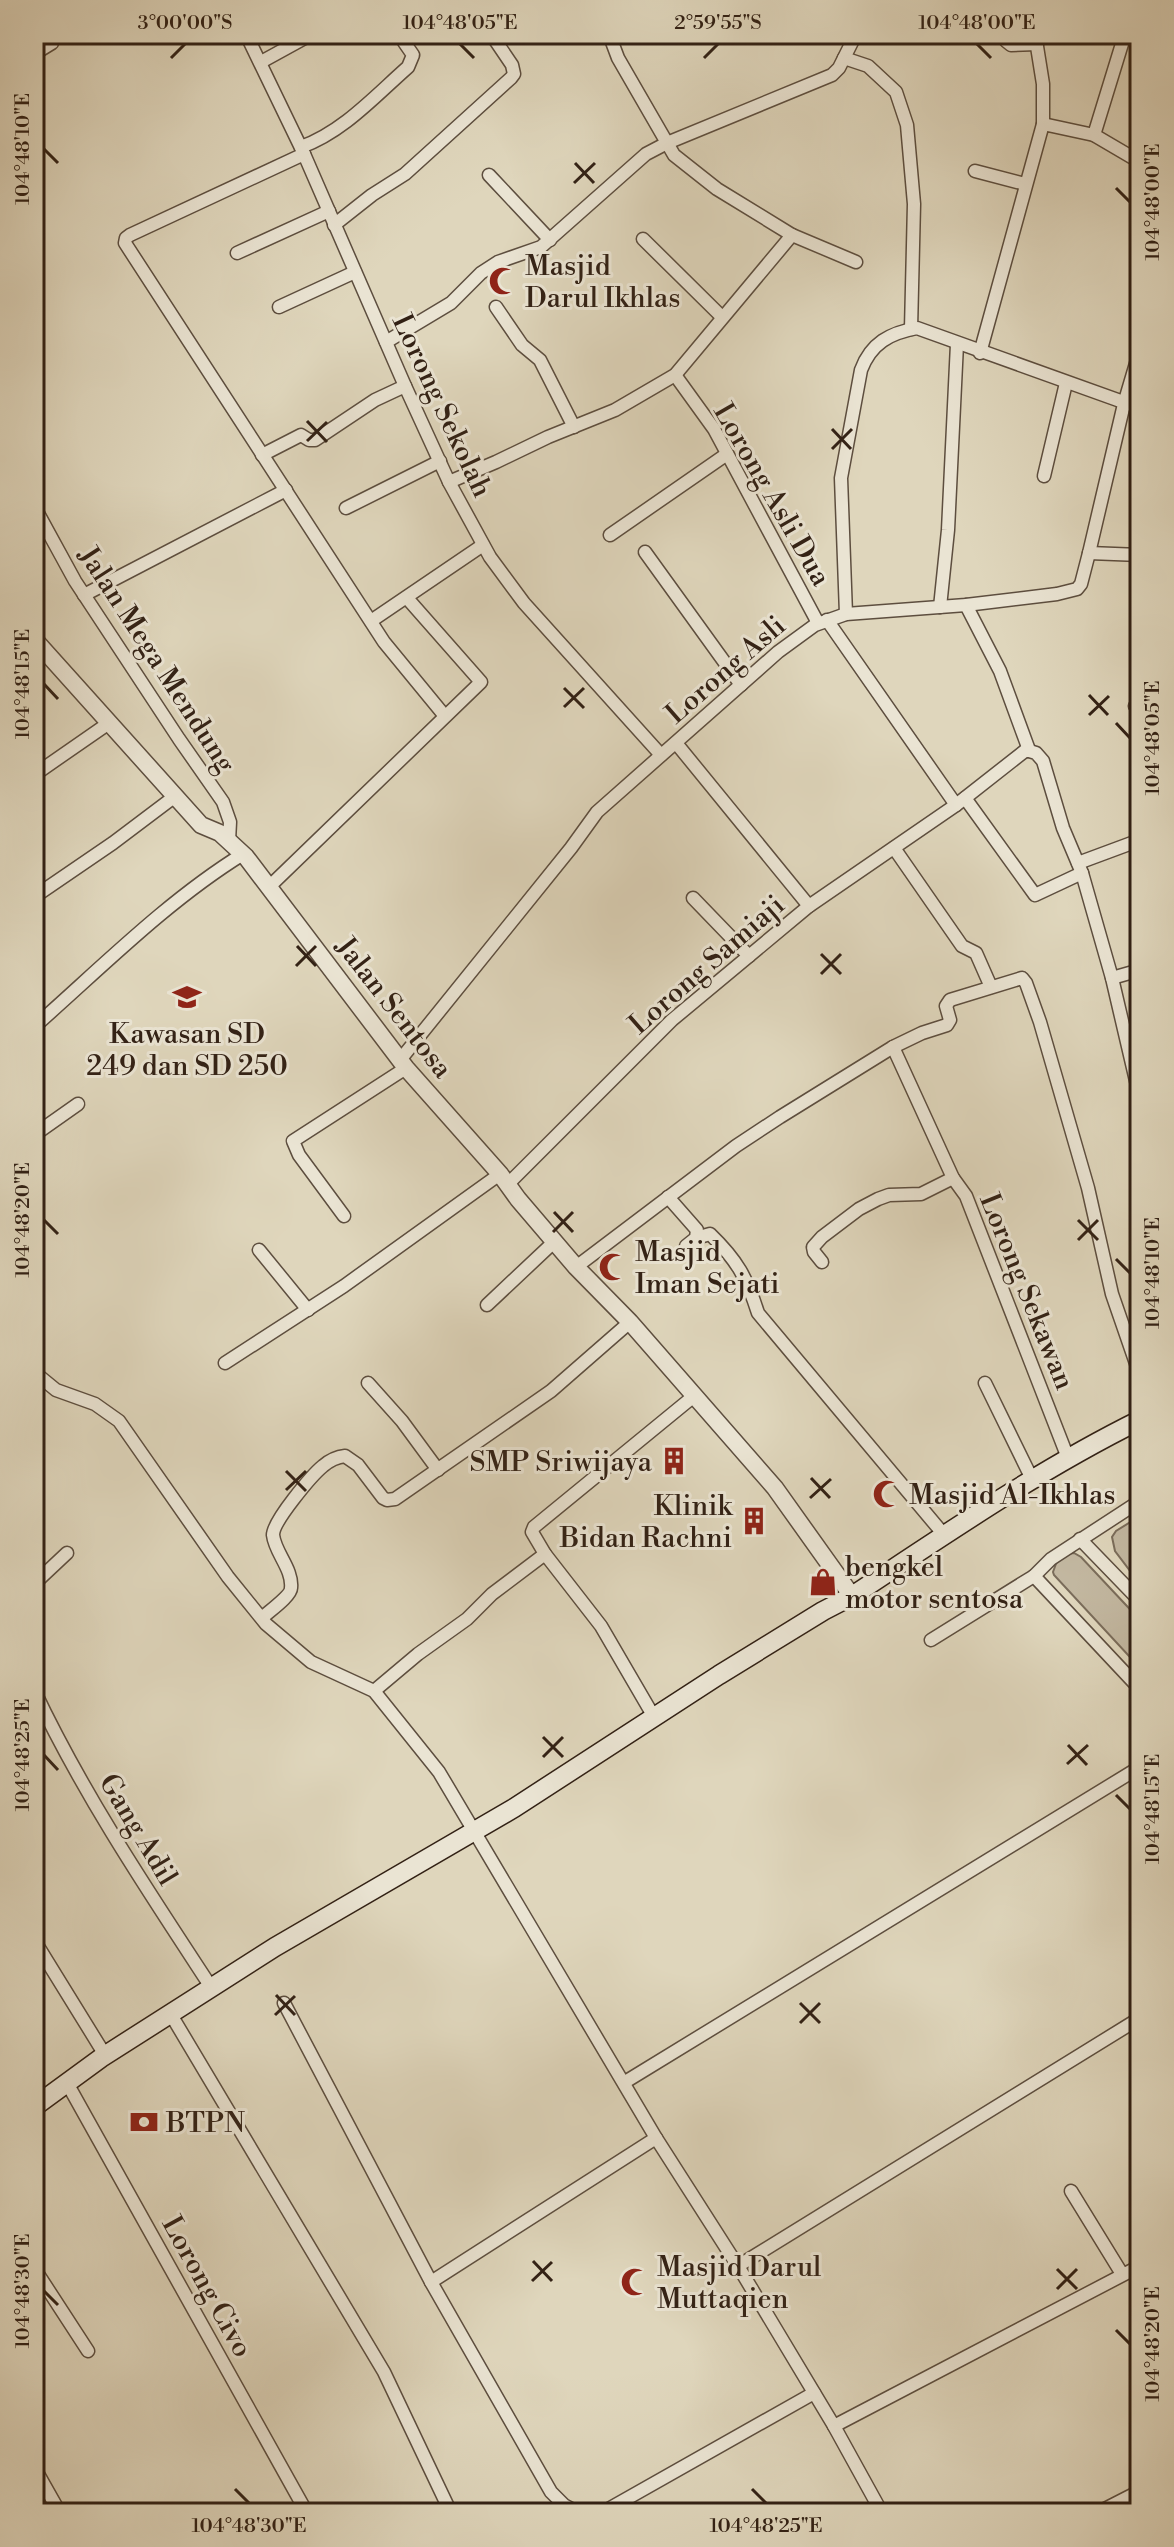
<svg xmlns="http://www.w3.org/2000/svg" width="1174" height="2547" font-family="'Libre Bodoni',serif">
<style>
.green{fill:#c2b7a0;stroke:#7a6c5a;stroke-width:2}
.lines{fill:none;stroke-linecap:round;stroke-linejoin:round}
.minor-casing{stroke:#5d4e3f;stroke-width:15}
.tertiary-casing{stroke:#5d4e3f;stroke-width:19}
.secondary-casing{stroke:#322115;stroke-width:21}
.minor{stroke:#eae4d3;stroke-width:12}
.tertiary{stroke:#eae4d3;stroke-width:16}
.secondary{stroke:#eae4d3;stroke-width:18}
.ticks{fill:none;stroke:#322115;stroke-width:3}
.labels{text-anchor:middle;stroke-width:6;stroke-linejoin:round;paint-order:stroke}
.poi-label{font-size:28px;fill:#322115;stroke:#eae4d3;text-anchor:start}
.street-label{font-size:28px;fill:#322115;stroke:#eae4d3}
.neatline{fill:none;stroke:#322115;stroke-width:3}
.ticks-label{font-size:20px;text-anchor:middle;fill:#322115}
</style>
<rect width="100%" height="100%" fill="#dfd6bc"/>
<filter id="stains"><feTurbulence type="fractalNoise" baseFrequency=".0025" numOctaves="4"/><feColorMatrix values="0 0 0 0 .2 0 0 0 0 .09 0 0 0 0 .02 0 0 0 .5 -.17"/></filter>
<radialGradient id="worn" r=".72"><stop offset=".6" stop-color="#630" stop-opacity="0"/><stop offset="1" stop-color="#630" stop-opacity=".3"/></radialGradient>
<g class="green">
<polygon points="1140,1516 1140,1584 1115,1551 1112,1537 1116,1531"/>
<polygon points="1066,1554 1074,1553 1081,1557 1140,1620 1140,1668 1054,1575 1053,1572 1057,1561"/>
</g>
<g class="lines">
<defs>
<g id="minor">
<polyline points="246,34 304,154 405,386 449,482 490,557 524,603 661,755"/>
<polyline points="1004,34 1006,41 1011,45 1037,44"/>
<polyline points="1035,34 1043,84 1043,124"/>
<polyline points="34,54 52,43"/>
<polyline points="844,58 868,66 896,92 907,125 914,204 911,329"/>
<polyline points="261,62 312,34"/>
<polyline points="1094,135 1125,34"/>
<path d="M301,147c42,-15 74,-51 107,-80l5,-12 -9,-13"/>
<polyline points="304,154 130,235 126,238 125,243 384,642 444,715"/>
<polyline points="975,171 1025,184"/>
<polyline points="489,175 550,240"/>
<polyline points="334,225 372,195 405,174 511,78 514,74 512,65 491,34"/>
<polyline points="792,235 856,262"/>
<polyline points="643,239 722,317"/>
<polyline points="237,253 329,211"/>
<polyline points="279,307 355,272"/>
<polyline points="496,307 522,345 540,360 574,427"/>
<polyline points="386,342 451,303 481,273 498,262 541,247 646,154 667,143 832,75 839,68 856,34"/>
<polyline points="980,353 1043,124 1094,135 1140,162"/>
<polyline points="675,375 714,429 818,623"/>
<polyline points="262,455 301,435 309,440 315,440 375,400 405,386"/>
<polyline points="1044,476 1066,383"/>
<polyline points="449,482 496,462 548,437 615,410 675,375 792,235 717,189 674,155 618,58 609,34"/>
<polyline points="34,506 75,581 179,739 223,802 230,822 229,841"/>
<polyline points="346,508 440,461"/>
<polyline points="610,535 727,454"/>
<polyline points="645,552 741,685"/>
<polyline points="1089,553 1140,555"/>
<polyline points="84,595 286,490"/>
<polyline points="966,605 1000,671 1029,750"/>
<polyline points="940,607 948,530 957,344"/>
<path d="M846,614l-5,-136 20,-108c10,-27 29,-37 56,-42l223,80"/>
<polyline points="827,620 956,805"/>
<polyline points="371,621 483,545"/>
<polyline points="1135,706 1140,706"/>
<polyline points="676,743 809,906"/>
<polyline points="34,775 109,723"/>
<polyline points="965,798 1035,895 1082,873"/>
<polyline points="894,848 962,946 976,953 991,987"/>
<polyline points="1078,863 1140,840"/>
<polyline points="270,886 481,682 407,598"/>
<polyline points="34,897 113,843 174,797"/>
<polyline points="693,898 749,956"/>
<polyline points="1112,978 1140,970"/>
<path d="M34,1027c67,-59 133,-126 209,-173"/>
<polyline points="893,1047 953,1178 966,1196 1068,1458"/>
<polyline points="400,1060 571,848 597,812 778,652 815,625 846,614 966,605 1057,594 1077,589 1081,584 1089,553 1124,404 1140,350"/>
<polyline points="34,1135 78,1104"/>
<polyline points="508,1184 672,1020 809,906 956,805 1026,750 1036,753 1043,761 1063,828 1082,873 1112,978 1140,1098"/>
<polyline points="668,1197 697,1230 696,1238 686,1246"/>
<polyline points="344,1216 299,1155 293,1141 406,1068"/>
<path d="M696,1238l14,-4c27,26 37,44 48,79l187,223"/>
<polyline points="259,1250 308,1310"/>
<polyline points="822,1262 814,1252 813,1247 822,1237 859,1209 878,1199 889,1195 921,1194 953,1178"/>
<polyline points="576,1267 736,1146 780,1117 893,1047 922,1033 947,1025 950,1020 946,1006 950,1000 1022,978 1026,983 1040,1022 1088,1188 1112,1294 1140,1375"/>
<polyline points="487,1305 555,1241"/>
<polyline points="225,1363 344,1286 500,1174"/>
<polyline points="34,1372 56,1390 95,1404 119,1421 228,1577 266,1624 311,1662 374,1691 439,1772 656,2138 741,2271 834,2426 882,2513"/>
<polyline points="368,1383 402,1421 438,1470"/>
<polyline points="985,1383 1032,1479"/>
<polyline points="1080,1539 1140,1601"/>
<polyline points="1034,1576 1140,1689"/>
<polyline points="34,1584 67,1553"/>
<path d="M262,1618c6,-6 29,-22 29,-30 2,-19 -16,-35 -18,-53 0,-14 39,-60 50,-69 7,-6 13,-9 22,-10l13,9 25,33 4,2 8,-1 156,-108 79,-69"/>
<polyline points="931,1640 1034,1576 1051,1559 1140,1501"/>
<path d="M34,1690c49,104 114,201 177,297"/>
<polyline points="374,1691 418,1654 467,1619 492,1594 545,1554"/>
<polyline points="654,1717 601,1626 545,1554 532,1532 534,1527 694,1396"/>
<polyline points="34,1940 105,2055"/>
<polyline points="284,2003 431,2282 551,2492 564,2505 579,2513"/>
<polyline points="170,2013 384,2372 451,2513"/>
<polyline points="625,2082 1140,1767"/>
<polyline points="67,2083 307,2513"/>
<polyline points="1071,2191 1122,2274"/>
<polyline points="738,2266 1140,2018"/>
<polyline points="34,2268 88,2351"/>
<polyline points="431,2282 656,2138"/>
<polyline points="834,2426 1140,2266"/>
<polyline points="34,2467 60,2513"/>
<polyline points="592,2513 605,2511 814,2393"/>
<polyline points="1097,2513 1140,2491"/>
</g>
<polyline id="tertiary" points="34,639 201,825 220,833 246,857 406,1068 500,1174 518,1199 576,1267 630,1322 775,1488 852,1596"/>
<path id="secondary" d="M34,2107l67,-49 174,-111 239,-139 205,-133 104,-64 29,-15c94,-62 187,-126 288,-176"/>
</defs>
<use href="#minor" class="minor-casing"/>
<use href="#tertiary" class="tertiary-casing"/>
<use href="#secondary" class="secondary-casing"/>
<use href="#minor" class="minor"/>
<use href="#tertiary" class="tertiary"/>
<use href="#secondary" class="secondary"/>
</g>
<path class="ticks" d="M460,44l14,14M977,44l14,14M171,58l14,-14M704,58l14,-14M44,149l14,14M575,163l19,20M574,183l21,-20M1116,188l14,14M307,421l20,21M832,429l19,20M307,441l20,-19M832,449l20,-20M44,684l14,15M564,688l20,20M1089,695l19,20M564,707l20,-19M1089,715l20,-19M1116,723l14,15M297,946l19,20M821,954l20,20M296,966l20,-20M821,974l20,-20M554,1212l19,20M44,1220l14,14M1078,1220l20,20M553,1232l20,-20M1078,1240l20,-20M1116,1259l14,14M286,1471l20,20M811,1478l19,20M286,1490l20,-19M810,1498l21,-19M543,1737l20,20M1068,1745l19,20M44,1755l14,15M543,1757l20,-20M1067,1764l21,-19M1116,1795l14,14M276,1995l19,20M800,2003l20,20M275,2015l20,-19M800,2023l20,-20M533,2261l19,20M1057,2269l20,20M532,2281l20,-19M1057,2289l20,-20M44,2291l14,14M1116,2330l14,14M235,2489l14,14M752,2489l14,14"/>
<defs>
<symbol id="mosque-bare" viewBox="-9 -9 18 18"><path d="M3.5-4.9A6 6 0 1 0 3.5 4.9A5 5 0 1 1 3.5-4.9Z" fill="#8f2418" stroke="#eae4d3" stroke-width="2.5" paint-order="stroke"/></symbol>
<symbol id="school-bare" viewBox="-9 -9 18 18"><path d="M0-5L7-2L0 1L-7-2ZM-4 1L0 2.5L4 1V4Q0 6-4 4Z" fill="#8f2418" stroke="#eae4d3" stroke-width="2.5" paint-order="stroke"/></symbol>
<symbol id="building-bare" viewBox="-9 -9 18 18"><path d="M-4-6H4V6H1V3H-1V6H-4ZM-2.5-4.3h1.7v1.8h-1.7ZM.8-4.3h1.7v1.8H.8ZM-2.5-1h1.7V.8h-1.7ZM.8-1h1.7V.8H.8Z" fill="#8f2418" stroke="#eae4d3" stroke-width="2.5" paint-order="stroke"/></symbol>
<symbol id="shop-bare" viewBox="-9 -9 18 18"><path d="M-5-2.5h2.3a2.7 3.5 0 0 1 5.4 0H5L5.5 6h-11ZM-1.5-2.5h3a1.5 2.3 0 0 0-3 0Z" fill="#8f2418" stroke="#eae4d3" stroke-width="2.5" paint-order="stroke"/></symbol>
<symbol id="bank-bare" viewBox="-9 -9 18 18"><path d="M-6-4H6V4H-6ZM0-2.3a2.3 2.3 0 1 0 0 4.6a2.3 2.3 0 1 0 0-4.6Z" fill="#8f2418" stroke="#eae4d3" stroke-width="2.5" paint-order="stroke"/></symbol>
</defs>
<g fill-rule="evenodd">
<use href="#mosque-bare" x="483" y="261" width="40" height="40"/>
<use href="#school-bare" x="167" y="977" width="40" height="40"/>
<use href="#mosque-bare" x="593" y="1247" width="40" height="40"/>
<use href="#building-bare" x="654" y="1441" width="40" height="40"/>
<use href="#mosque-bare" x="867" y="1474" width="40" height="40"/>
<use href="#building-bare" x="734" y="1501" width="40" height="40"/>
<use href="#shop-bare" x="803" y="1562" width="40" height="40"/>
<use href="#bank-bare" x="124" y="2102" width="40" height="40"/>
<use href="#mosque-bare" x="615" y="2262" width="40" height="40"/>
</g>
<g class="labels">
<g class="poi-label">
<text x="525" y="275">Masjid<tspan x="525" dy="32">Darul Ikhlas</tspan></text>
<text x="187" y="1043" text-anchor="middle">Kawasan SD<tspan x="187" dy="32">249 dan SD 250</tspan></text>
<text x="635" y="1261">Masjid<tspan x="635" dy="32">Iman Sejati</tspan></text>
<text x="652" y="1471" text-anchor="end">SMP Sriwijaya</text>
<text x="909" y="1504">Masjid Al-Ikhlas</text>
<text x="732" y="1515" text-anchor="end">Klinik<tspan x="732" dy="32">Bidan Rachni</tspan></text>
<text x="845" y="1576">bengkel<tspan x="845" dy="32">motor sentosa</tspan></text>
<text x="166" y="2132">BTPN</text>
<text x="657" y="2276">Masjid Darul<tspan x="657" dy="32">Muttaqien</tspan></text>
</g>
<g class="street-label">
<text transform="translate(443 405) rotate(65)" y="10">Lorong Sekolah</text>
<text transform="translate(773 494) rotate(60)" y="10">Lorong Asli Dua</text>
<text transform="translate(158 659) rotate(57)" y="10">Jalan Mega Mendung</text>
<text transform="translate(725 669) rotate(-41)" y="10">Lorong Asli</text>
<text transform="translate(706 964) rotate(-41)" y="10">Lorong Samiaji</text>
<text transform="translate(395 1007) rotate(52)" y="10">Jalan Sentosa</text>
<text transform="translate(1028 1291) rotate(68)" y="10">Lorong Sekawan</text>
<text transform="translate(139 1829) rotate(59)" y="10">Gang Adil</text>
<text transform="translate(208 2286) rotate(61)" y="10">Lorong Civo</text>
</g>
</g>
<rect width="1174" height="2547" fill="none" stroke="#dfd6bc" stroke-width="88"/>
<rect x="44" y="44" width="1086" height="2459" class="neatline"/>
<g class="ticks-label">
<text x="185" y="29">3°00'00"S</text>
<text x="460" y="29">104°48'05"E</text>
<text x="718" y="29">2°59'55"S</text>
<text x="977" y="29">104°48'00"E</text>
<text transform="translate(22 149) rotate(-90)" y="7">104°48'10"E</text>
<text transform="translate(1152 202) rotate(-90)" y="7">104°48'00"E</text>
<text transform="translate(22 684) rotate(-90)" y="7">104°48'15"E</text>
<text transform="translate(1152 738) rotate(-90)" y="7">104°48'05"E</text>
<text transform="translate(22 1220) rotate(-90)" y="7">104°48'20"E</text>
<text transform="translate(1152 1273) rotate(-90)" y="7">104°48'10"E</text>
<text transform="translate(22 1755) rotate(-90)" y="7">104°48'25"E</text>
<text transform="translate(1152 1809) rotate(-90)" y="7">104°48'15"E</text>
<text transform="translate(22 2291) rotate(-90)" y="7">104°48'30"E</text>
<text transform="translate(1152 2344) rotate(-90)" y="7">104°48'20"E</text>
<text x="249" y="2532">104°48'30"E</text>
<text x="766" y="2532">104°48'25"E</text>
</g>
<rect width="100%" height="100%" filter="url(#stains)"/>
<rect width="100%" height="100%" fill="url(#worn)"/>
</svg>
